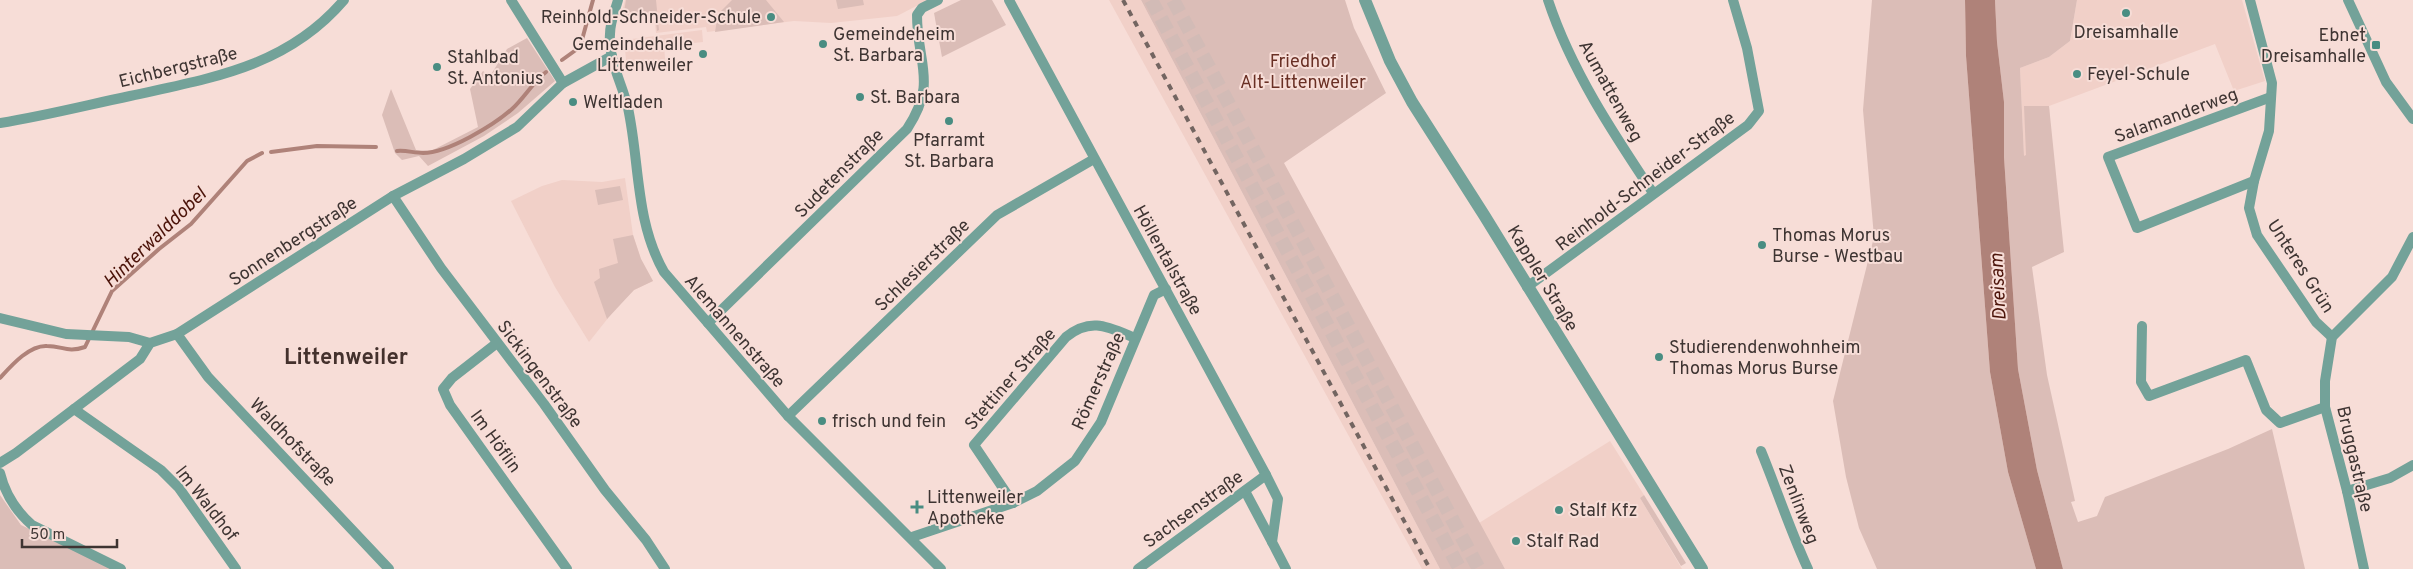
<svg xmlns="http://www.w3.org/2000/svg" width="2413" height="569" font-family="Overpass,sans-serif">
<style>
.built{fill:#f1d0c8}
.green{fill:#dbbdb7}
.water{fill:#af8279}
.lines{fill:none;stroke-linecap:round;stroke-linejoin:round}
.stream{stroke:#af8279;stroke-width:4}
.trunk-tunnel{stroke:#d2bbb6;stroke-width:14;stroke-dasharray:14 7;stroke-linecap:butt}
.minor{stroke:#73a299;stroke-width:10}
.tertiary{stroke:#73a299;stroke-width:12}
.rail{stroke:#736561;stroke-width:4;stroke-dasharray:6 6;stroke-linecap:butt}
.poi-dot{fill:#498d82;stroke:#f7ddd7;stroke-width:2}
.labels{text-anchor:middle;stroke-width:4;stroke-linejoin:round;paint-order:stroke}
.poi-label{font-size:18px;fill:#3e3432;stroke:#f7ddd7;text-anchor:start}
.park-label{font-size:18px;fill:#692f24;stroke:#f7ddd7}
.street-label{font-size:18px;fill:#3e3432;stroke:#f7ddd7}
.water-label{font-size:19px;font-style:italic;fill:#4b1309;stroke:#f7ddd7}
.district-label{font-size:22px;font-weight:bold;fill:#44312d;stroke:#f7ddd7}
</style>
<rect width="100%" height="100%" fill="#f7ddd7"/>
<g class="built">
<polygon points="625,0 928,0 897,16 831,23 794,21 707,32 706,27 656,33 654,15 620,20"/>
<polygon points="1109,0 1141,0 1440,569 1422,569"/>
<polygon points="2077,0 2242,0 2265,81 2234,91 2215,44 2049,106 2052,154 2024,156 2020,68 2049,57 2070,41"/>
<polygon points="702,30 703,42 664,46 666,70 627,69 624,40"/>
<polygon points="625,178 633,235 641,259 653,281 634,290 620,303 589,342 555,287 511,201 542,186 562,180 602,182"/>
<polygon points="1610,441 1644,495 1640,498 1682,569 1505,569 1479,523"/>
</g>
<g class="green">
<polygon points="626,0 656,0 659,30 657,31 655,14 623,18"/>
<polygon points="732,0 766,0 784,22 715,32 718,14"/>
<polygon points="836,0 863,0 864,5 838,9"/>
<polygon points="961,0 992,0 1006,25 942,57 934,13"/>
<polygon points="1141,0 1345,0 1354,28 1386,93 1284,163 1505,569 1440,569"/>
<polygon points="1872,0 1965,0 1966,56 1990,372 2008,472 2036,569 1877,569 1859,528 1846,477 1833,401 1874,237 1863,110"/>
<polygon points="1995,0 2077,0 2070,41 2049,57 2020,68 2024,156 2026,155 2024,106 2049,106 2064,252 2032,267 2047,375 2075,501 2071,502 2078,522 2097,516 2105,497 2228,449 2272,429 2305,569 2063,569 2037,470 2018,369 2004,157 2004,102 1997,42"/>
<polygon points="527,38 555,81 518,113 484,136 428,166 419,156 402,160 395,153 382,115 391,89 416,150 431,151 478,127 470,89 483,71 490,76 507,49"/>
<polygon points="620,186 623,200 598,205 595,190"/>
<polygon points="633,235 641,259 653,281 634,290 607,319 594,282 600,278 599,269 618,263 613,239"/>
<polygon points="0,495 21,525 113,569 0,569"/>
<polygon points="1644,495 1686,563 1681,566 1640,498"/>
</g>
<polygon class="water" points="1965,0 1995,0 1997,42 2004,102 2004,157 2018,369 2037,470 2063,569 2036,569 2008,472 1990,372 1966,56"/>
<g class="lines">
<g class="stream">
<polyline points="562,60 580,47 593,0"/>
<path d="M397,151c9,-1 17,2 26,2 25,0 71,-28 89,-44 13,-12 21,-27 34,-37"/>
<polyline points="271,152 317,146 376,147"/>
<path d="M0,378c11,-12 29,-33 47,-32 16,0 20,7 38,1l27,-56 47,-42 32,-25 56,-63 15,-8"/>
</g>
<g class="trunk-tunnel">
<polyline points="1151,0 1460,569"/>
<polyline points="1173,0 1479,569"/>
</g>
<g class="minor">
<polyline points="511,0 563,83"/>
<path d="M618,0c-3,11 -8,22 -8,34 -2,26 12,49 18,74 12,56 7,113 36,164l124,144 153,153"/>
<polyline points="1009,0 1266,475 1278,499 1272,542 1286,569"/>
<path d="M1548,0c23,70 65,133 105,193"/>
<polyline points="2250,0 2272,83 2269,131 2254,181 2249,208 2257,235 2316,322 2332,337"/>
<polyline points="2348,0 2386,82 2413,119"/>
<path d="M0,123c44,-7 87,-18 130,-27 81,-18 157,-29 214,-96"/>
<polyline points="2254,181 2137,228 2108,157 2271,97"/>
<polyline points="393,196 441,268 544,404 605,490 646,540 665,569"/>
<polyline points="1527,287 1748,125 1759,111 1747,48 1733,0"/>
<polyline points="0,318 66,334 129,337 150,343"/>
<path d="M708,323l199,-194c31,-47 10,-65 10,-114l5,-7 16,-8"/>
<polyline points="2142,326 2141,382 2149,396 2246,360 2266,410 2280,423 2325,407"/>
<polyline points="177,334 208,377 389,569"/>
<polyline points="497,343 452,378 443,389 450,405 567,569"/>
<polyline points="74,409 161,470 179,488 236,569"/>
<polyline points="788,416 997,215 1094,159"/>
<path d="M1761,451c16,39 29,79 47,118"/>
<polyline points="0,463 16,453 140,359 150,343 177,334 393,196 464,159 517,127 563,83 612,56"/>
<path d="M0,473c5,21 16,38 32,52l89,44"/>
<polyline points="1245,491 1272,542"/>
<polyline points="2347,491 2390,478 2413,465"/>
<path d="M1013,503l-39,-58 92,-108c25,-20 42,-10 69,1"/>
<polyline points="912,537 1013,503 1037,491 1075,461 1101,422 1154,295 1166,289"/>
<polyline points="1138,569 1266,475"/>
<polyline points="2364,569 2347,491 2325,407 2325,381 2332,337 2392,277 2413,237"/>
</g>
<polyline class="tertiary" points="1365,0 1390,61 1412,102 1484,215 1702,569"/>
<polyline class="rail" points="1123,0 1430,569"/>
</g>
<g class="poi-dot">
<circle cx="2126" cy="13" r="5"/>
<circle cx="771" cy="17" r="5"/>
<circle cx="823" cy="44" r="5"/>
<rect x="2371" y="40" width="10" height="10" rx="2.5"/>
<circle cx="703" cy="54" r="5"/>
<circle cx="437" cy="67" r="5"/>
<circle cx="2077" cy="74" r="5"/>
<circle cx="860" cy="97" r="5"/>
<circle cx="573" cy="102" r="5"/>
<circle cx="949" cy="121" r="5"/>
<circle cx="1762" cy="245" r="5"/>
<circle cx="1659" cy="357" r="5"/>
<circle cx="822" cy="421" r="5"/>
<path d="M914.5 499.5h5v5h5v5h-5v5h-5v-5h-5v-5h5z"/>
<circle cx="1559" cy="510" r="5"/>
<circle cx="1516" cy="541" r="5"/>
</g>
<g class="labels">
<g class="poi-label">
<text x="761" y="23" text-anchor="end">Reinhold-Schneider-Schule</text>
<text x="2126" y="38" text-anchor="middle">Dreisamhalle</text>
<text x="833" y="40">Gemeindeheim<tspan x="833" dy="21">St. Barbara</tspan></text>
<text x="2366" y="41" text-anchor="end">Ebnet<tspan x="2366" dy="21">Dreisamhalle</tspan></text>
<text x="693" y="50" text-anchor="end">Gemeindehalle<tspan x="693" dy="21">Littenweiler</tspan></text>
<text x="447" y="63">Stahlbad<tspan x="447" dy="21">St. Antonius</tspan></text>
<text x="2087" y="80">Feyel-Schule</text>
<text x="870" y="103">St. Barbara</text>
<text x="583" y="108">Weltladen</text>
<text x="949" y="146" text-anchor="middle">Pfarramt<tspan x="949" dy="21">St. Barbara</tspan></text>
<text x="1772" y="241">Thomas Morus<tspan x="1772" dy="21">Burse - Westbau</tspan></text>
<text x="1669" y="353">Studierendenwohnheim<tspan x="1669" dy="21">Thomas Morus Burse</tspan></text>
<text x="832" y="427">frisch und fein</text>
<text x="927" y="503">Littenweiler<tspan x="927" dy="21">Apotheke</tspan></text>
<text x="1569" y="516">Stalf Kfz</text>
<text x="1526" y="547">Stalf Rad</text>
</g>
<g class="park-label">
<text x="1303" y="67">Friedhof<tspan x="1303" dy="21">Alt-Littenweiler</tspan></text>
</g>
<g class="street-label">
<text transform="translate(178 67) rotate(-14)" y="6">Eichbergstraße</text>
<text transform="translate(1611 91) rotate(61)" y="6">Aumattenweg</text>
<text transform="translate(2176 115) rotate(-20)" y="6">Salamanderweg</text>
<text transform="translate(839 173) rotate(-45)" y="6">Sudetenstraße</text>
<text transform="translate(1645 181) rotate(-37)" y="6">Reinhold-Schneider-Straße</text>
<text transform="translate(293 241) rotate(-33)" y="6">Sonnenbergstraße</text>
<text transform="translate(1168 260) rotate(61)" y="6">Höllentalstraße</text>
<text transform="translate(922 265) rotate(-44)" y="6">Schlesierstraße</text>
<text transform="translate(2301 266) rotate(57)" y="6">Unteres Grün</text>
<text transform="translate(1543 278) rotate(59)" y="6">Kappler Straße</text>
<text transform="translate(735 331) rotate(49)" y="6">Alemannenstraße</text>
<text transform="translate(540 374) rotate(53)" y="6">Sickingenstraße</text>
<text transform="translate(1010 379) rotate(-49)" y="6">Stettiner Straße</text>
<text transform="translate(1098 381) rotate(-66)" y="6">Römerstraße</text>
<text transform="translate(496 441) rotate(54)" y="6">Im Höflin</text>
<text transform="translate(293 442) rotate(46)" y="6">Waldhofstraße</text>
<text transform="translate(2355 459) rotate(77)" y="6">Bruggastraße</text>
<text transform="translate(207 503) rotate(52)" y="6">Im Waldhof</text>
<text transform="translate(1799 504) rotate(69)" y="6">Zenlinweg</text>
<text transform="translate(1193 509) rotate(-36)" y="6">Sachsenstraße</text>
</g>
<g class="water-label">
<text transform="translate(154 237) rotate(-44)" y="7">Hinterwalddobel</text>
<text transform="translate(1997 287) rotate(-93)" y="7">Dreisam</text>
</g>
<g class="district-label">
<text x="346" y="364">Littenweiler</text>
</g>
</g>
<path d="M22 539v8h95v-8" fill="none" stroke="#3e3432" stroke-width="2.5"/>
<text x="30" y="539" font-size="15" fill="#3e3432" stroke="#f7ddd7" stroke-width="4" paint-order="stroke">50 m</text>
</svg>
